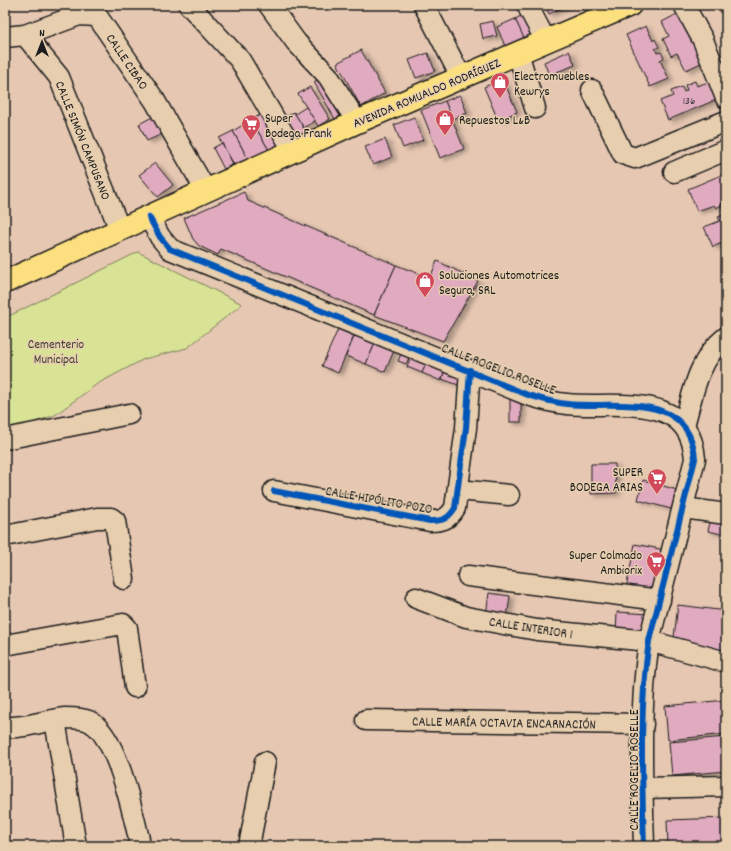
<svg xmlns="http://www.w3.org/2000/svg" width="731" height="851" font-family="Dekko,sans-serif">
<style>
.green{fill:#d8e395;stroke:#7a8058}
.building{fill:#e0aabf;stroke:#1c1c1c;filter:url(#shadow)}
.lines{fill:none;stroke-linecap:round;stroke-linejoin:round}
.minor-casing{stroke:#1c1c1c;stroke-width:23}
.major-casing{stroke:#1c1c1c;stroke-width:25}
.minor{stroke:#e7ceaf;stroke-width:20}
.major{stroke:#fce080;stroke-width:22}
.cycleway-casing{stroke:#e7ceaf;stroke-width:8}
.cycleway{stroke:#0057b8;stroke-width:6}
.labels{text-anchor:middle;stroke-width:3;stroke-linejoin:round;paint-order:stroke}
.number-label{font-size:11px;fill:#4d4045}
.street-label{font-size:13px;fill:#1c1c1c;stroke:#e7ceaf}
.poi-label{font-size:13px;fill:#1c1c1c;stroke:#e7ceaf;text-anchor:start}
.park-label{font-size:13px;fill:#424434;stroke:#e7ceaf}
</style>
<defs>
<filter id="shadow"><feDropShadow dx="4.5" dy="2.5" stdDeviation="2" flood-color="#0004"/></filter>
</defs>
<rect width="100%" height="100%" fill="#e6c7b2"/>
<filter id="ink" filterUnits="userSpaceOnUse"><feTurbulence type="fractalNoise" baseFrequency=".025" numOctaves="2"/><feDisplacementMap in="SourceGraphic" scale="8" xChannelSelector="R" yChannelSelector="G"/><feConvolveMatrix kernelMatrix="1 2 1 2 8 2 1 2 1" color-interpolation-filters="sRGB"/></filter>
<g filter="url(#ink)">
<polygon class="green" points="138,252 242,304 187,348 144,359 97,384 55,415 9,431 5,419 5,318"/>
<g class="building">
<polygon points="545,5 568,5 549,14"/>
<polygon points="527,13 536,33 524,39 515,19"/>
<polygon points="679,13 703,62 686,70 677,53 671,56 663,39 669,36 662,22"/>
<polygon points="515,19 524,38 505,46 497,27"/>
<polygon points="493,21 497,36 483,39 480,24"/>
<polygon points="646,26 653,41 655,39 659,47 655,49 657,53 661,52 664,58 660,60 669,79 650,87 626,35"/>
<polygon points="361,50 385,93 361,107 337,63"/>
<polygon points="569,51 575,65 549,75 544,62"/>
<polygon points="428,53 435,71 416,78 409,60"/>
<polygon points="325,75 346,113 335,119 314,82"/>
<polygon points="503,79 517,112 498,120 484,87"/>
<polygon points="695,81 697,86 711,81 718,99 668,120 660,101 673,96 671,91 682,87 684,92 687,90 685,85"/>
<polygon points="310,87 330,119 318,126 298,94"/>
<polygon points="460,95 467,113 452,119 445,101"/>
<polygon points="445,101 464,149 440,158 421,110"/>
<polygon points="306,107 315,121 304,128 295,114"/>
<polygon points="267,111 284,141 269,150 251,120"/>
<polygon points="294,112 306,132 292,141 279,121"/>
<polygon points="158,114 166,132 147,141 139,124"/>
<polygon points="414,117 423,140 403,148 394,125"/>
<polygon points="251,120 269,150 249,161 233,131"/>
<polygon points="233,131 249,161 236,168 219,138"/>
<polygon points="385,139 392,157 373,165 365,147"/>
<polygon points="222,143 233,164 224,169 213,148"/>
<polygon points="155,163 173,185 158,197 139,175"/>
<polygon points="726,173 726,204 724,200 721,202 722,205 716,208 714,205 697,211 688,189"/>
<polygon points="244,192 248,201 396,265 374,315 221,249 218,255 199,246 193,239 184,218"/>
<polygon points="726,214 726,241 713,247 704,227 720,221 718,217"/>
<polygon points="437,261 478,281 443,341 374,315 396,265 430,278"/>
<polygon points="338,329 354,336 338,373 322,366"/>
<polygon points="356,332 376,341 366,364 346,356"/>
<polygon points="376,341 395,348 385,372 366,364"/>
<polygon points="403,349 411,353 406,364 398,361"/>
<polygon points="412,354 428,360 422,373 407,367"/>
<polygon points="428,360 445,370 441,381 422,373"/>
<polygon points="445,370 464,378 461,386 442,379"/>
<rect x="510" y="399" width="11" height="23"/>
<polygon points="591,464 615,464 616,493 591,494"/>
<polygon points="726,466 726,494 723,494"/>
<polygon points="643,480 677,490 671,509 638,500"/>
<polygon points="712,513 726,517 726,535 708,531"/>
<polygon points="635,544 665,550 656,594 626,588"/>
<polygon points="489,593 510,596 507,618 486,615"/>
<polygon points="678,605 726,611 726,652 673,645"/>
<polygon points="617,612 649,614 648,636 616,634"/>
<polygon points="726,700 726,734 668,740 665,706"/>
<polygon points="726,737 726,771 672,776 669,742"/>
<polygon points="726,818 726,846 668,846 667,820"/>
</g>
<g class="lines">
<defs>
<g id="minor">
<polyline points="189,5 240,60 293,150"/>
<polyline points="269,5 296,42 328,76 357,122"/>
<polyline points="424,5 461,77"/>
<polyline points="527,5 546,41"/>
<polyline points="684,5 703,40 726,98"/>
<polyline points="25,35 59,77 120,230"/>
<polyline points="5,37 25,35 79,15 97,16 155,101 206,191"/>
<polyline points="518,53 535,108"/>
<polyline points="592,90 623,154 635,158 726,121"/>
<polyline points="674,172 726,150"/>
<path d="M149,217l11,20 10,12 358,146c13,4 25,8 39,9 47,5 123,-15 128,55l-46,182c-10,67 -7,137 -5,205"/>
<path d="M684,426c9,-33 14,-67 42,-89"/>
<polyline points="5,439 129,414"/>
<polyline points="458,490 509,495"/>
<path d="M274,491l156,30c13,0 18,-2 25,-13l11,-80 4,-58"/>
<polyline points="684,508 726,514"/>
<polyline points="5,536 97,518 111,518 115,521 124,579"/>
<polyline points="468,576 660,600"/>
<polyline points="416,598 466,617 537,630 649,641 726,662"/>
<polyline points="5,645 123,624 127,628 135,687"/>
<polyline points="55,720 76,846"/>
<polyline points="366,720 643,724"/>
<path d="M5,727c19,2 41,-7 60,-9 8,0 17,0 24,3 28,14 43,89 50,118l-1,7"/>
<polyline points="643,788 726,786"/>
<polyline points="249,846 265,762"/>
</g>
<polyline id="major" points="5,282 357,122 630,5"/>
</defs>
<use href="#minor" class="minor-casing"/>
<use href="#major" class="major-casing"/>
<use href="#minor" class="minor"/>
<use href="#major" class="major"/>
<defs>
<g id="cycleway">
<path d="M149,217l11,20 10,12 358,146c13,4 25,8 39,9 47,5 123,-15 128,55l-46,182c-10,67 -7,137 -5,205"/>
<path d="M274,491l156,30c13,0 18,-2 25,-13l11,-80 4,-58"/>
</g>
</defs>
<use href="#cycleway" class="cycleway-casing"/>
<use href="#cycleway" class="cycleway"/>
</g>
</g>
<defs>
<symbol id="shop-pin" viewBox="-11 -11 22 30"><path d="M0 17L-7.5 6A9.5 9.5 0 1 1 7.5 6Z" fill="#d1495b" stroke="#e7ceaf"/><path d="M-5-2.5h2.3a2.7 3.5 0 0 1 5.4 0H5L5.5 6h-11ZM-1.5-2.5h3a1.5 2.3 0 0 0-3 0Z" fill="#fff"/></symbol>
<symbol id="supermarket-pin" viewBox="-11 -11 22 30"><path d="M0 17L-7.5 6A9.5 9.5 0 1 1 7.5 6Z" fill="#d1495b" stroke="#e7ceaf"/><path d="M-6-5.5h2.5l.6 2H6L4.5 2H-2.5L-4.4-4H-6ZM-1.5 3.2a1.3 1.3 0 1 0 .1 0ZM3 3.2a1.3 1.3 0 1 0 .1 0Z" fill="#fff"/></symbol>
</defs>
<g fill-rule="evenodd">
<use href="#shop-pin" x="489" y="71" width="22" height="30"/>
<use href="#shop-pin" x="434" y="108" width="22" height="30"/>
<use href="#supermarket-pin" x="240" y="113" width="22" height="30"/>
<use href="#shop-pin" x="414" y="270" width="22" height="30"/>
<use href="#supermarket-pin" x="646" y="467" width="22" height="30"/>
<use href="#supermarket-pin" x="645" y="550" width="22" height="30"/>
</g>
<g class="labels">
<g class="number-label">
<text x="689" y="104">136</text>
</g>
<g class="street-label">
<text transform="translate(128 61) rotate(56)" y="5">CALLE CIBAO</text>
<text transform="translate(426 92) rotate(-23)" y="5">AVENIDA ROMUALDO RODRÍGUEZ</text>
<text transform="translate(84 140) rotate(68)" y="5">CALLE SIMÓN CAMPUSANO</text>
<text transform="translate(499 368) rotate(21)" y="5">CALLE ROGELIO ROSELLE</text>
<text transform="translate(379 499) rotate(10)" y="5">CALLE HIPÓLITO POZO</text>
<text transform="translate(531 627) rotate(9)" y="5">CALLE INTERIOR 1</text>
<text transform="translate(504 722) rotate(1)" y="5">CALLE MARÍA OCTAVIA ENCARNACIÓN</text>
<text transform="translate(633 770) rotate(-90)" y="5">CALLE ROGELIO ROSELLE</text>
</g>
<g class="poi-label">
<text x="514" y="80">Electromuebles<tspan x="514" dy="15">Kewrys</tspan></text>
<text x="265" y="122">Super<tspan x="265" dy="15">Bodega Frank</tspan></text>
<text x="459" y="124">Repuestos L&amp;B</text>
<text x="439" y="279">Soluciones Automotrices<tspan x="439" dy="15">Segura, SRL</tspan></text>
<text x="643" y="476" text-anchor="end">SUPER<tspan x="643" dy="15">BODEGA ARIAS</tspan></text>
<text x="642" y="559" text-anchor="end">Super Colmado<tspan x="642" dy="15">Ambiorix</tspan></text>
</g>
<g class="park-label">
<text x="56" y="348">Cementerio<tspan x="56" dy="15">Municipal</tspan></text>
</g>
</g>
<rect width="731" height="851" fill="none" stroke="#e7ceaf" stroke-width="20"/>
<rect x="10" y="10" width="711" height="831" fill="none" stroke="#1c1c1c" stroke-width="1.5" filter="url(#ink)"/>
<g transform="translate(42 42)" stroke="#e7ceaf" stroke-width="3" paint-order="stroke">
<path d="M0-3L7 15L0 10L-7 15Z" fill="#1c1c1c"/>
<text y="-6" font-size="11" font-weight="bold" text-anchor="middle" fill="#1c1c1c">N</text>
</g>
</svg>
